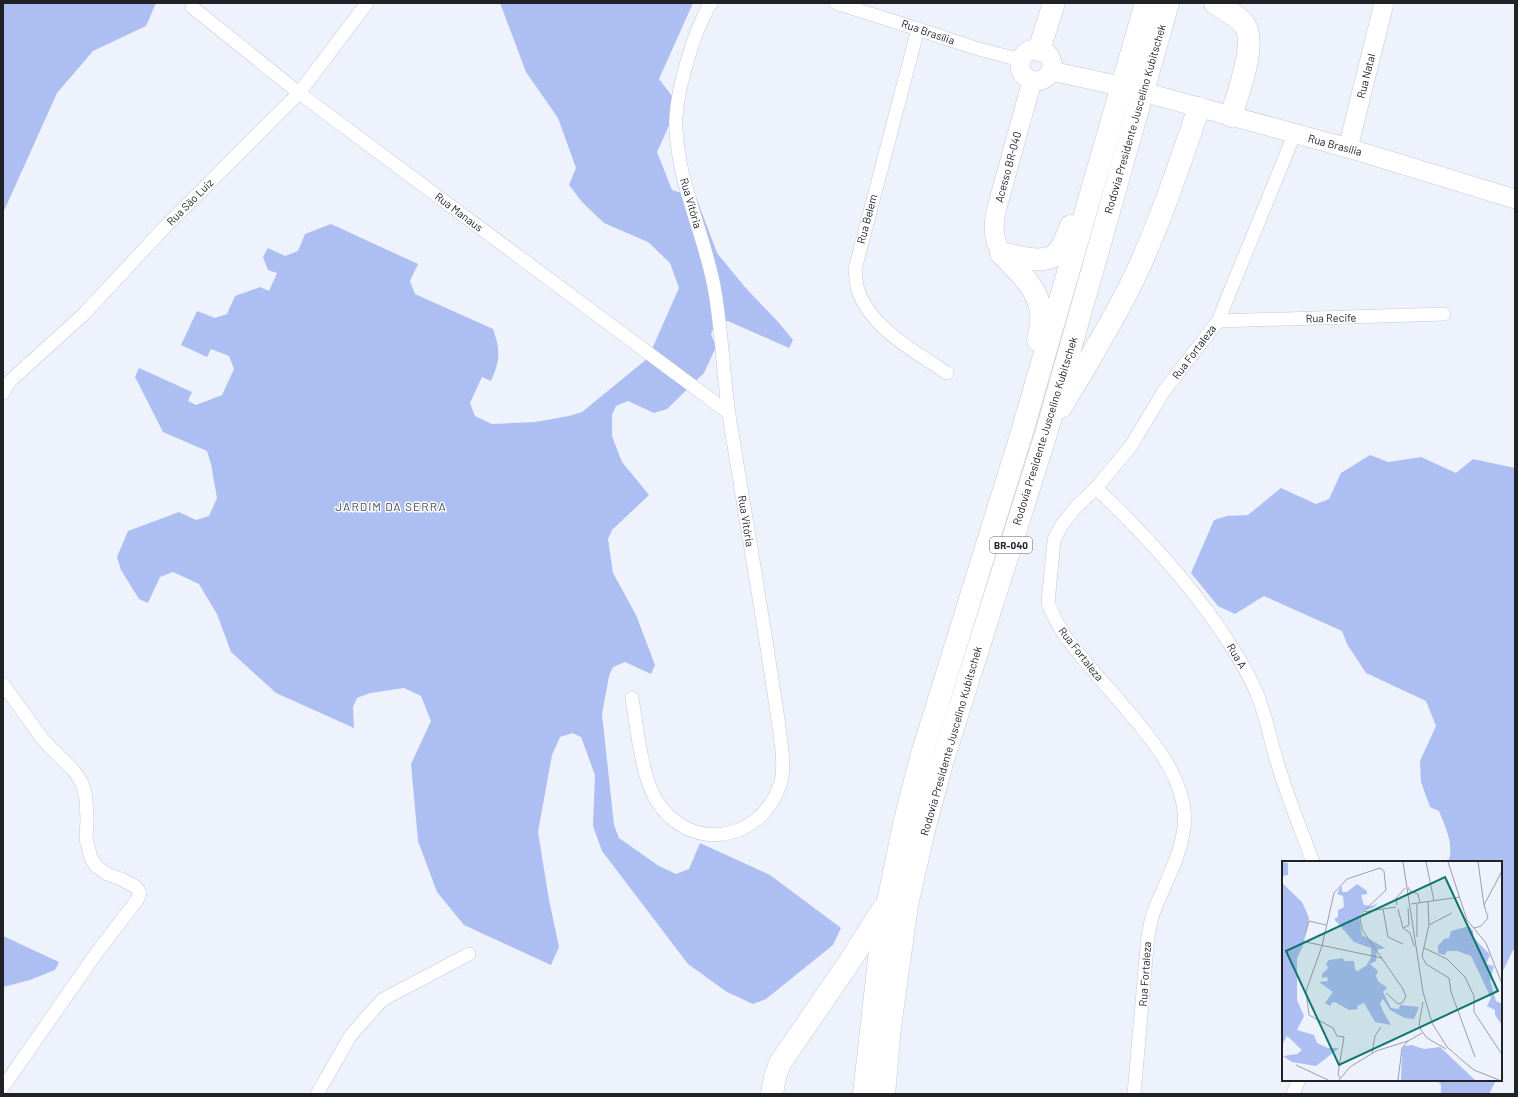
<svg xmlns="http://www.w3.org/2000/svg" width="1518" height="1097" font-family="Barlow,sans-serif">
<style>
.forest{fill:#adbff2}
.lines{fill:none;stroke-linecap:round;stroke-linejoin:round}
.street-casing{stroke:#c5c9d3;stroke-width:14}
.secondary-casing{stroke:#c5c9d3;stroke-width:20}
.highway-casing{stroke:#c5c9d3;stroke-width:23}
.street{stroke:#fff;stroke-width:13}
.secondary{stroke:#fff;stroke-width:19}
.highway{stroke:#fff;stroke-width:22}
.labels{text-anchor:middle;stroke-width:3;stroke-linejoin:round;paint-order:stroke}
.shield{fill:#fff;stroke:#636467;stroke-width:1}
.shield-label{font-size:10px;font-weight:bold;fill:#202226}
.street-label{font-size:11px;fill:#202226;stroke:#fff}
.neighbourhood-label{font-size:12px;letter-spacing:1px;fill:#4b4e57;stroke:#fff}
.inset-road{fill:none;stroke:#9c9fa7;stroke-width:1}
.view{fill:#0f766e;fill-opacity:0.15;stroke:#0f766e;stroke-width:2}
.inset-edge{fill:none;stroke:#202226;stroke-width:2}
</style>
<rect width="100%" height="100%" fill="#eef2fd"/>
<g class="forest">
<polygon points="3,3 156,3 146,26 93,51 57,93 3,213"/>
<path d="M500,3h193l-34,76 13,17 1,21 -16,35 15,38 24,7 21,56 27,33 35,37 14,17 -4,8 -61,-27 -13,4 -4,9 5,13 -12,26 -37,36 -13,4 -26,-12 -12,5 -4,9v21l10,26 27,33 -37,35 -4,9 5,34 23,42 19,50 -4,9 -26,-12 -12,5 -4,9 -7,38 12,111 5,13 40,28 17,8 13,-5 11,-26 70,32 71,53 -8,17 -67,54 -13,5 -26,-12 -39,-28 -86,-113 -9,-25 2,-51 -14,-38 -9,-4 -12,4 -8,18 -14,77 11,68 10,47 -8,18 -87,-40 -27,-33 -19,-51 -7,-77 20,-43 -10,-25 -17,-8 -34,5 -13,5 -4,9 1,21 -78,-35 -45,-41 -14,-38 -18,-30 -26,-12 -13,5 -12,26 -9,-4 -18,-29 -4,-13 11,-26 51,-19 17,8 13,-4 8,-18 -6,-34 -4,-13 -44,-19 -28,-55 4,-9 53,24 -4,9 8,4 26,-10 12,-26 -5,-13 -18,-7 -4,8 -26,-12 16,-34 18,7 12,-4 8,-18 25,-9 9,4 8,-18 -9,-3 -5,-13 5,-9 17,8 13,-5 7,-17 26,-10 87,40 -8,17 5,13 78,35c8,23 7,31 -2,52l-9,-4 -12,26 5,13 17,8 43,-2 34,-6 13,-4 66,-54 31,-70 -9,-25 -22,-21 -44,-19 -22,-21 -13,-17 7,-17 -18,-50 -32,-46z"/>
<path d="M1370,455l18,7 33,-5 35,16 17,-14 42,9v481l-2,1 -12,25v-113h-53c7,-16 -3,-36 -9,-51l-9,-4 -9,-25 -1,-21 16,-35 -10,-25 -60,-28 -19,-29 -5,-13 -78,-35 -29,18 -17,-8 -27,-33 23,-53 13,-4 21,-1 33,-27 35,16 13,-5 12,-26z"/>
<polygon points="3,936 59,962 55,970 30,980 3,987"/>
<polygon points="1437,1080 1496,1080 1489,1094 1441,1094 1441,1085"/>
</g>
<g class="lines">
<defs>
<g id="street">
<polyline points="836,3 918,29 975,48 1021,60"/>
<polyline points="192,7 299,93 729,413"/>
<path d="M918,29l-63,240c1,7 1,15 3,21 12,38 58,62 89,83"/>
<polyline points="1218,321 1444,314"/>
<polyline points="3,393 10,381 84,314 163,229 299,93 367,3"/>
<path d="M1096,488c47,44 87,88 124,141 13,20 26,39 35,60 11,24 15,51 23,76 10,33 23,65 35,97"/>
<polyline points="3,684 44,741 74,771 82,783 86,798 87,819 86,839 91,858 96,866 107,874 121,879 136,887 140,893 137,900 95,955 3,1087"/>
<path d="M632,698c5,29 9,75 23,100 32,55 104,46 125,-13 5,-16 2,-35 0,-51 -15,-107 -34,-213 -51,-319 -6,-41 -7,-82 -14,-123 -9,-55 -37,-107 -39,-164 -2,-31 18,-98 35,-125"/>
<polyline points="317,1094 351,1035 382,1000 469,954"/>
<path d="M1134,1094l14,-159c2,-8 3,-16 6,-24 11,-28 26,-53 30,-83 6,-52 -43,-101 -74,-138 -16,-17 -30,-35 -45,-54l-9,-15 -8,-18 6,-63 7,-14 15,-19 20,-19 35,-42 33,-55 54,-70 76,-186"/>
<polyline points="1293,1094 1299,1080"/>
</g>
<g id="secondary">
<circle cx="1036" cy="65" r="16"/>
<polyline points="1051,71 1111,84"/>
<polyline points="1154,95 1348,148 1515,199"/>
<polyline points="1348,148 1384,3"/>
<path d="M1001,253c-8,-16 -8,-25 -5,-42l36,-130"/>
</g>
<g id="highway">
<path d="M1215,3c9,7 24,13 30,23 12,19 -8,69 -14,90"/>
<polyline points="1039,50 1054,3"/>
<path d="M1001,253c16,3 37,11 53,3 9,-6 13,-21 17,-30"/>
<path d="M1001,253c16,17 36,34 40,58 1,9 -1,20 -3,29"/>
<path d="M1061,407c25,-42 52,-85 73,-129 26,-55 45,-113 65,-170"/>
<polyline points="772,1094 775,1077 780,1063 848,964 883,909"/>
<polyline points="864,1094 879,960 888,902 904,824 922,754 1022,432 1146,3"/>
<polyline points="884,1094 890,1027 907,905 924,830 942,763 1046,434 1168,3"/>
</g>
</defs>
<use href="#street" class="street-casing"/>
<use href="#secondary" class="secondary-casing"/>
<use href="#highway" class="highway-casing"/>
<use href="#street" class="street"/>
<use href="#secondary" class="secondary"/>
<use href="#highway" class="highway"/>
</g>
<g class="labels">
<rect class="shield" x="990" y="537" width="42" height="16" rx="3"/>
<g class="shield-label">
<text x="1011" y="549">BR-040</text>
</g>
<g class="street-label">
<text transform="translate(928 32) rotate(19)" y="4">Rua Brasília</text>
<text transform="translate(1366 76) rotate(-76)" y="4">Rua Natal</text>
<text transform="translate(1135 119) rotate(-74)" y="4">Rodovia Presidente Juscelino Kubitschek</text>
<text transform="translate(1335 145) rotate(15)" y="4">Rua Brasília</text>
<text transform="translate(1008 167) rotate(-75)" y="4">Acesso BR-040</text>
<text transform="translate(190 202) rotate(-45)" y="4">Rua São Luiz</text>
<text transform="translate(691 203) rotate(74)" y="4">Rua Vitória</text>
<text transform="translate(459 212) rotate(37)" y="4">Rua Manaus</text>
<text transform="translate(867 219) rotate(-75)" y="4">Rua Belem</text>
<text transform="translate(1331 318) rotate(-1)" y="4">Rua Recife</text>
<text transform="translate(1194 352) rotate(-53)" y="4">Rua Fortaleza</text>
<text transform="translate(1045 431) rotate(-73)" y="4">Rodovia Presidente Juscelino Kubitschek</text>
<text transform="translate(746 521) rotate(81)" y="4">Rua Vitória</text>
<text transform="translate(1081 654) rotate(52)" y="4">Rua Fortaleza</text>
<text transform="translate(1237 656) rotate(59)" y="4">Rua A</text>
<text transform="translate(951 741) rotate(-74)" y="4">Rodovia Presidente Juscelino Kubitschek</text>
<text transform="translate(1145 974) rotate(-86)" y="4">Rua Fortaleza</text>
</g>
<g class="neighbourhood-label">
<text x="391" y="511">JARDIM DA SERRA</text>
</g>
</g>
<g transform="translate(1282 861)">
<rect width="220" height="220" fill="#eef2fd"/>
<path d="M0,1l6,1v12l-6,1v7l20,19 7,16 -6,28 -6,12v42l7,16 -7,14 17,5 3,8 11,5h11l-23,18 -24,-4 -9,-6 14,-2 5,-4 -15,-14 -5,9zM75,23l10,7v3l-6,1 3,10 8,1 6,-3 -5,5 -10,3 -4,6 3,18 23,13 -8,2 -1,11 -6,3 8,7 -2,5 2,5 9,7 -4,4 8,16 8,1 1,-4 19,2 -5,12 -9,-1 -15,-8 -7,-11 -3,4 3,8 8,14 -16,-3 -11,-19 -7,3 1,3 -9,1 -14,-8 -4,1v3l-6,-3 8,-11 -14,-10 9,-1 -1,-4 -5,1v-4l6,-6 -2,-4 3,-4 14,-2 1,3h10l1,9 3,1 9,-6 4,-8v-9l-17,-6 -20,-23 4,-2v-7l6,-3 -1,-11 -6,-2 3,-6 2,-2v6h5zM187,65l4,5v6l17,18 -4,9 8,2 -4,15 6,20 6,3v21l-7,-10v-5l-8,-4 4,-8 -20,-42 -14,-5h-10l-2,4 -7,-2v-7l6,-7 5,-1 2,-7zM130,184l12,4 16,-2 35,33h-74l1,-30 2,-4z" fill="#adbff2"/>
<path class="inset-road" d="M121,1l20,130 9,31 15,24 16,14 11,9 25,10M144,1l8,39M166,1l19,58 19,23 16,41M126,26l2,4 8,3 2,9M146,41l1,23 -7,31 4,8 23,14 2,14 24,65M129,43l49,-7M135,43v33M115,44l-1,-7 9,-10M202,44l18,-34M101,48l5,28 15,7M116,48l5,19M81,51l33,-5M147,64l23,-12M121,67l6,-3 -1,-17M121,67l7,5 4,13M192,67l7,-2 7,-8 -4,-13 -6,-43M23,74l4,-14 17,4M24,81l76,16M142,87l23,11 18,18 9,19v16l27,41M141,141l-4,22 2,6 6,8 19,11M90,192l3,-17 6,-9M14,204l32,15M58,217l-2,-4 6,-37 -7,-1 -4,-8 -24,-13 -3,-24 16,-45 12,-53 13,-14 33,-11 4,3 2,19 -23,22 -3,7 3,12 40,58 3,8 -4,6 -4,1 -12,-11M57,219l11,-13 26,-16 32,-10M116,219l4,-32 6,-7 14,-8"/>
<path class="view" d="M163,16l53,114 -159,74 -53,-114z"/>
<rect width="220" height="220" class="inset-edge"/>
</g>
<rect width="1518" height="1097" fill="none" stroke="#202226" stroke-width="8"/>
</svg>
